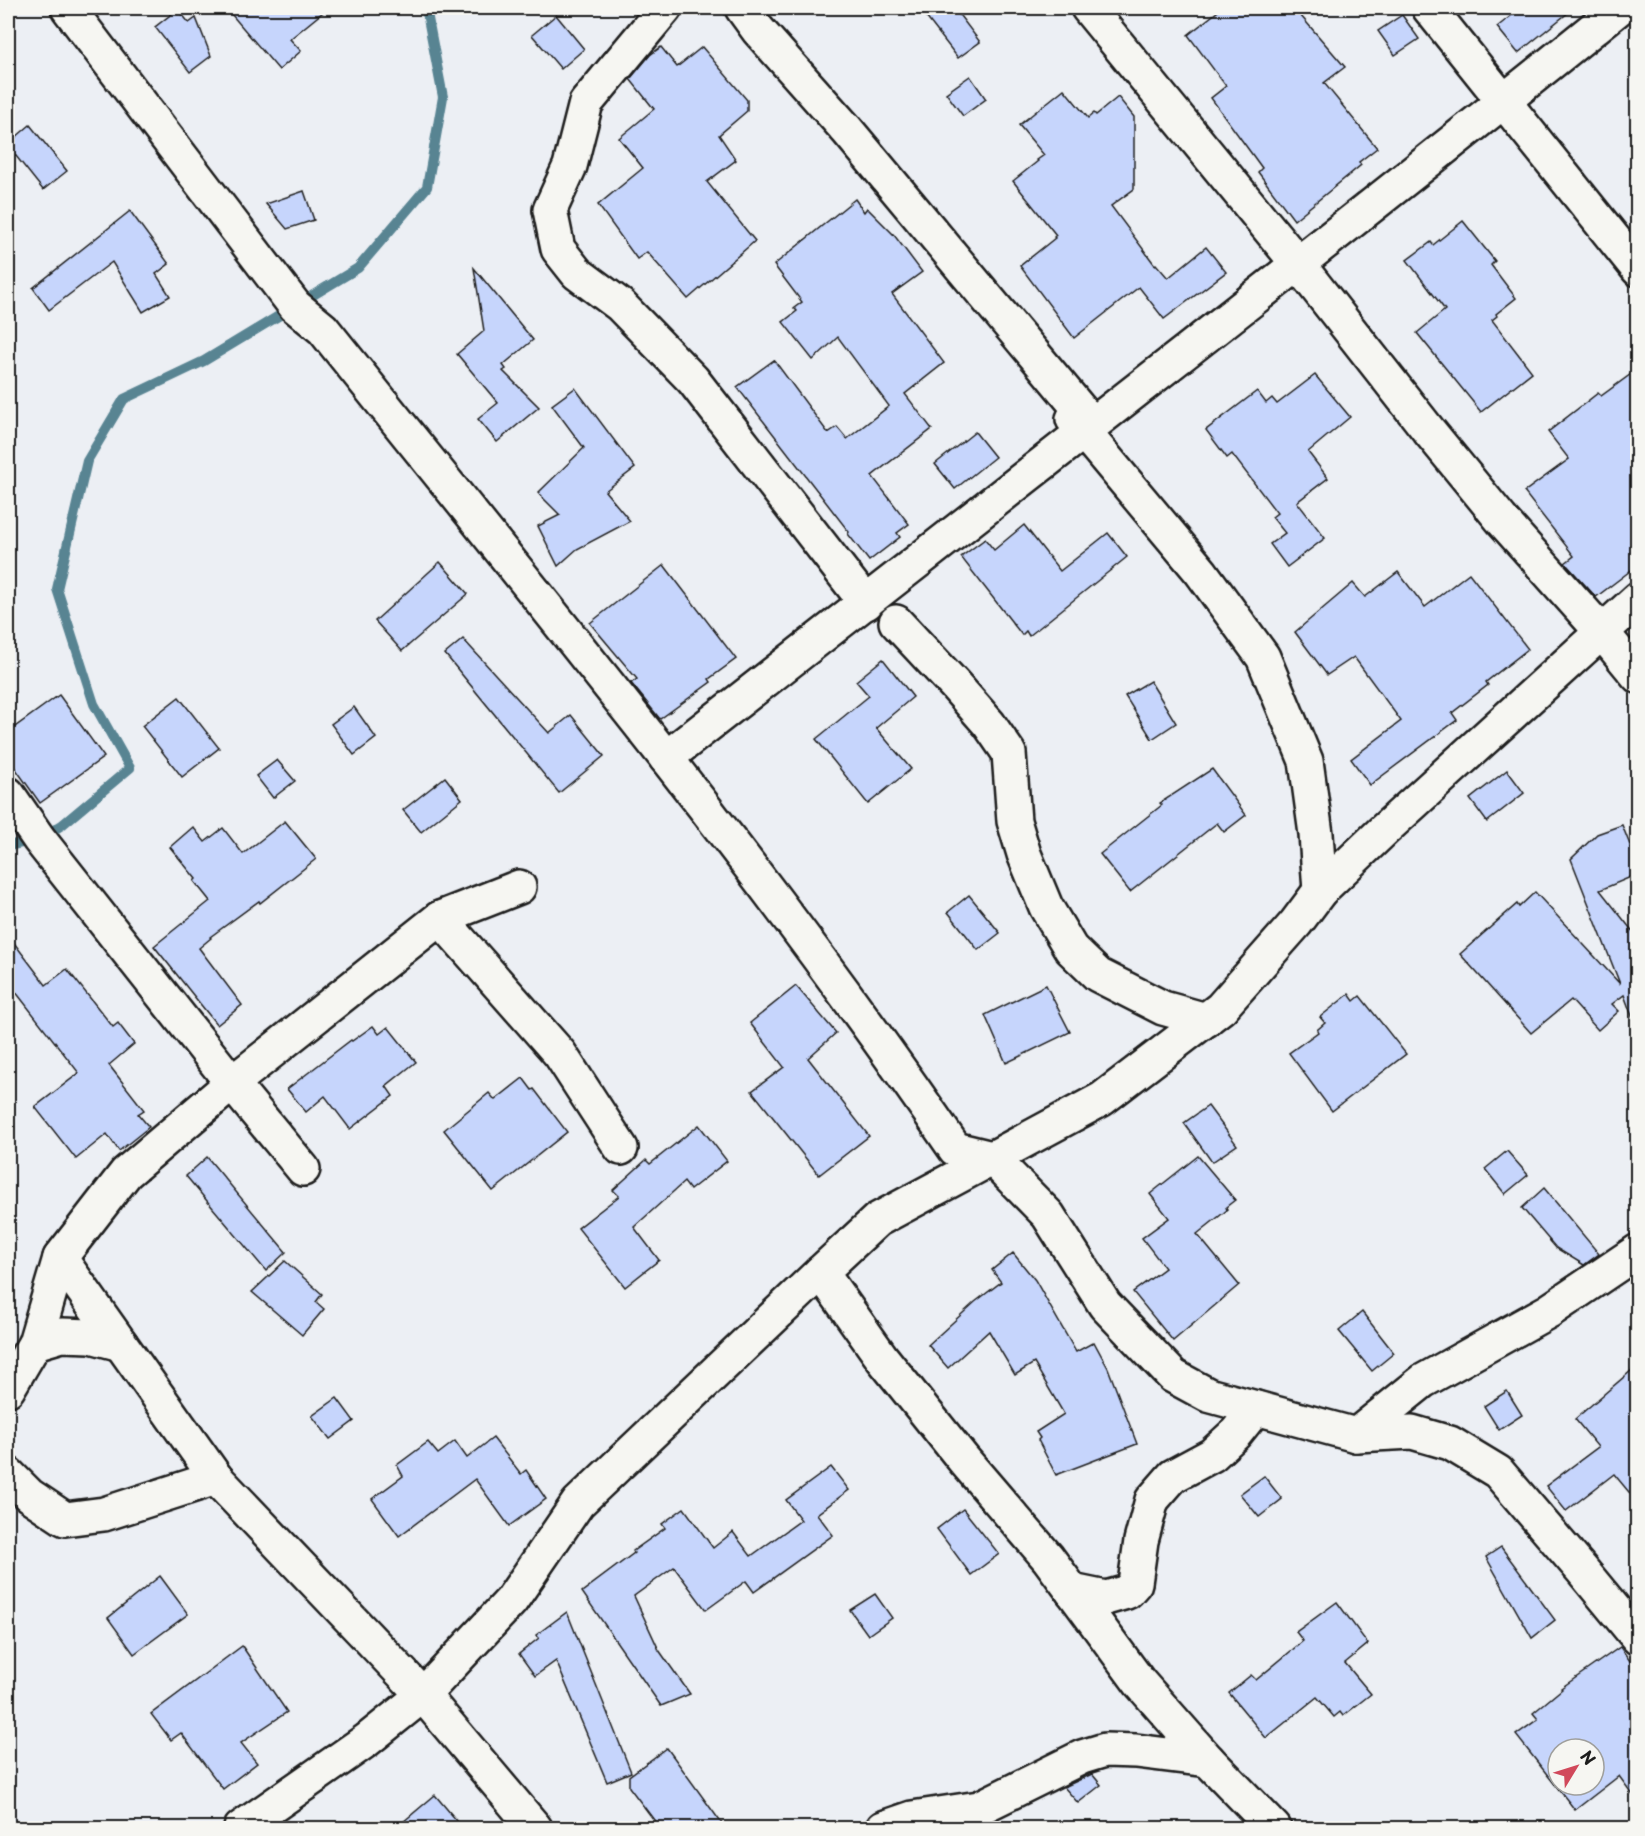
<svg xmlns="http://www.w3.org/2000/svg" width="1645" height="1836" font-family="'Playpen Sans',sans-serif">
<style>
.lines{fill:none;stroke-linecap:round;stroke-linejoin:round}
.stream{stroke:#588492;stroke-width:10}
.building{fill:#c6d5fc;stroke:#1c1c1c;stroke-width:1.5;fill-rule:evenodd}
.minor-casing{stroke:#1c1c1c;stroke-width:38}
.minor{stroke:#f6f6f2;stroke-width:33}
</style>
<rect width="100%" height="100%" fill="#eceff4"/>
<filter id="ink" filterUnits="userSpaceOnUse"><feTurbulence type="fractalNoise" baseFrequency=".0167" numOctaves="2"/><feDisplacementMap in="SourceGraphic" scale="12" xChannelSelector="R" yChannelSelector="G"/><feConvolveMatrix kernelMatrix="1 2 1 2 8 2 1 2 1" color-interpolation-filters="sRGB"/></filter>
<g filter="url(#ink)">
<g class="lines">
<polyline class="stream" points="8,846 39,839 62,825 130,768 94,704 57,589 87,461 124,399 204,361 358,268 427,187 443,97 426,8"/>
</g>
<g class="building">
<polygon points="226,8 328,8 290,39 301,51 279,70"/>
<polygon points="919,8 954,8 980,42 958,58"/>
<polygon points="1222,8 1294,8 1345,67 1324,83 1377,148 1359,162 1361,165 1294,220 1258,172 1262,168 1211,98 1226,86 1188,35"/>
<polygon points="1521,8 1574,8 1518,53 1497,27"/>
<polygon points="178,9 189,23 196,18 211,56 190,72 155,27"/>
<polygon points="556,15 584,49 561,69 532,35"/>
<polygon points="1402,15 1419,39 1395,55 1378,31"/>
<polygon points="661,47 677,67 702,47 747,100 747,111 719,135 736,160 707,182 755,241 688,299 647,252 637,259 598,205 643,168 619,138 654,109 630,79 650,55"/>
<polygon points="970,76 986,99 963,116 946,93"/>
<polygon points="1064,89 1088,118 1094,113 1096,115 1118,97 1134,117 1134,189 1111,206 1155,265 1156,264 1168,278 1206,247 1226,272 1164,319 1139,287 1074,338 1020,266 1055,238 1054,237 1056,235 1013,181 1038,161 1037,160 1044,155 1019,125"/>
<polygon points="30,125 67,171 43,190 8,146 8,144"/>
<polygon points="304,191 314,220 287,229 266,204"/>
<polygon points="855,199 864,212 867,208 894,235 922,272 892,294 944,363 905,394 932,429 872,476 909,524 897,533 900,537 869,561 848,534 849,532 737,387 774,360 828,433 837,427 847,439 889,406 838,337 813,360 783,322 797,311 794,308 802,302 774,265"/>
<polygon points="130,211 169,264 156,274 170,296 143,312 112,262 49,310 33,288"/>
<polygon points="1463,221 1495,261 1491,265 1516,298 1496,314 1497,316 1492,320 1532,372 1481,412 1417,333 1445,310 1407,260 1431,242 1433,245"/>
<polygon points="474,268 533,340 503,365 506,369 503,371 539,407 497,442 478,419 498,403 457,354 484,331"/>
<polygon points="1638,369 1638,565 1596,597 1565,563 1574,556 1524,492 1569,459 1548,432 1598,393 1601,396"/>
<polygon points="1315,375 1350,417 1308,452 1328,478 1297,502 1325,538 1287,567 1270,544 1285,533 1272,517 1277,513 1232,454 1227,458 1206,430 1257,391 1266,403 1272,398 1277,404"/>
<polygon points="575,388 635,468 605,491 630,521 577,549 558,566 538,526 560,515 538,493 584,448 552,405"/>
<polygon points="975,432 995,457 955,489 935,464"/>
<polygon points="1024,525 1060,571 1108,533 1127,557 1029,636 1026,631 1022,635 961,557 985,539 994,550"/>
<polygon points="440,562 468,594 402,651 375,621"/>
<polygon points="664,565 736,659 709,679 711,682 660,719 631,683 637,679 590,623"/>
<polygon points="1398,572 1425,607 1469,573 1528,649 1486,682 1488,685 1452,713 1457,720 1370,785 1351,759 1401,721 1354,657 1327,675 1295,632 1353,583 1365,597"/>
<polygon points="463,639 549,733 571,715 604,756 559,793 445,654"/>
<polygon points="883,659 913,697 876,728 911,769 868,804 816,739 869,696 856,681"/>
<polygon points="1150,681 1176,723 1152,739 1125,696"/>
<polygon points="59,695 104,757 40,803 8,758 8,732"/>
<polygon points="179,697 219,748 182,777 142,726"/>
<polygon points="354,707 376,738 354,755 331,724"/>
<polygon points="277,760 295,781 273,798 256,776"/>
<polygon points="1212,769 1246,815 1224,832 1217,823 1130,892 1100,854 1162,805 1160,803"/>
<polygon points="1507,770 1524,793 1487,822 1470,799"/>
<polygon points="445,777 462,799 421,832 403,810"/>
<polygon points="285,821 316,859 260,903 259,901 210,937 211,938 199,948 242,1005 217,1025 154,946 210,901 194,881 196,879 170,847 193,827 205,842 223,828 243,854"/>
<polygon points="1622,825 1638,865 1638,874 1600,890 1638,938 1638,1024 1635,1024 1624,995 1612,1004 1619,1011 1598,1030 1571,1000 1531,1033 1460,954 1517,904 1519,907 1535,892 1620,984 1571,859 1597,834"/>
<polygon points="969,895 1000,933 978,950 948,912"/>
<polygon points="8,935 46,985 67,969 113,1027 118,1023 134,1044 109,1065 144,1110 138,1114 149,1127 119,1151 107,1134 76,1159 35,1107 79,1073 8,982"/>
<polygon points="1046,985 1070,1032 1006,1063 985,1015"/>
<polygon points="796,986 836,1033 808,1058 869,1136 819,1175 752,1091 784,1067 750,1023"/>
<polygon points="1349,994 1354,1001 1360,996 1406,1054 1332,1111 1289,1053 1318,1032 1317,1030 1325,1023 1320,1017"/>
<polygon points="373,1026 379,1034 388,1027 416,1062 386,1086 393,1096 350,1129 325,1096 306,1112 287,1089 351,1040 352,1041"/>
<polygon points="523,1078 532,1090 534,1089 567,1132 493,1191 444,1130 489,1093 495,1100"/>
<polygon points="1208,1106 1237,1145 1212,1162 1184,1123"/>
<polygon points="699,1125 727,1161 690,1190 684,1182 634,1227 659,1260 625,1287 578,1228 619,1196 613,1190 646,1160 650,1164"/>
<polygon points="1507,1151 1528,1175 1505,1194 1485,1169"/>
<polygon points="1198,1156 1235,1200 1226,1207 1227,1210 1197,1234 1239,1285 1173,1341 1133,1292 1165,1268 1142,1238 1169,1218 1150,1194"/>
<polygon points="207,1157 286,1252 266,1271 186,1176"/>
<polygon points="1544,1188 1599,1254 1584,1265 1556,1248 1522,1208"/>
<polygon points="1013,1253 1035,1280 1076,1352 1094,1342 1108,1368 1137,1444 1056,1475 1038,1440 1040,1438 1036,1432 1064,1414 1034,1363 1015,1375 989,1331 948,1368 928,1345 975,1302 1001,1282 992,1270"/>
<polygon points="285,1261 322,1294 316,1302 324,1309 302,1335 252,1292"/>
<polygon points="1362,1312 1394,1353 1372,1371 1339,1331"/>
<polygon points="1638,1365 1638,1503 1614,1474 1566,1511 1546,1486 1598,1447 1575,1419"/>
<polygon points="1507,1391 1522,1415 1499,1430 1484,1406"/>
<polygon points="337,1398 354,1421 330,1439 312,1416"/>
<polygon points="493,1438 521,1474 526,1470 546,1499 509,1526 475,1479 399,1536 372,1499 403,1476 397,1465 428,1442 438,1454 455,1441 467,1458"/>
<polygon points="831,1467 849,1490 817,1514 833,1535 754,1592 746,1581 706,1610 674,1567 634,1596 659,1650 690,1694 661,1706 582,1592 634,1553 633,1551 665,1528 662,1524 684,1508 713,1548 733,1532 751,1556 801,1520 786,1500"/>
<polygon points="1264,1476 1282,1499 1259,1517 1240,1494"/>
<polygon points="963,1509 999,1554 971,1575 937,1529"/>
<polygon points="1501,1547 1555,1620 1532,1638 1486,1557"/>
<polygon points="160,1576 188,1614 134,1654 108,1618"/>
<polygon points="875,1594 892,1618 868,1635 850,1610"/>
<polygon points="1337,1602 1368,1644 1345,1663 1371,1694 1343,1716 1340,1712 1334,1717 1317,1697 1266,1738 1229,1693 1251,1675 1256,1680 1303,1641 1296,1632"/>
<polygon points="567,1612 631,1772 607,1782 556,1661 535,1676 519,1654 539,1638 536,1635"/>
<polygon points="242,1646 287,1712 241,1743 257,1763 223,1789 181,1733 171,1740 151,1714"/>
<path d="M1620,1647l18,25v130l-19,-26 -44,34 -59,-75 22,-16 -5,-6 29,-24 -1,-1zM1558,1749h36v36h-36z"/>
<polygon points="667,1748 725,1828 660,1828 629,1787 629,1776"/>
<polygon points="1092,1774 1101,1785 1078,1803 1064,1787"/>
<polygon points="435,1795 463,1828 396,1828"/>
</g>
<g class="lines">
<defs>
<g id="minor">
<path d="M68,8l227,298 28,23c216,270 437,535 632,820l37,9 56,57 57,90 68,71 35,19 148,40 56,-3 38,11 48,29 84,98 56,68"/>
<polyline points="665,8 586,103 570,166 550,210 558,249 577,273 620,305 693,380 866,603"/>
<polyline points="742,8 758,30 847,130 1093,425"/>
<polyline points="1088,8 1298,264 1429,431 1501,519 1601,631 1638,676"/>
<polyline points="1429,8 1638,269"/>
<polyline points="1073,419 1201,572 1263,657 1306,761 1316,834 1320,891"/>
<polyline points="896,622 954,684 989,724 1009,753 1014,821 1024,854 1046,907 1071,949 1098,975 1163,1008 1206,1020"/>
<path d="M666,758c164,-127 327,-255 490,-383 155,-121 310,-243 463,-367"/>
<polyline points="8,794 39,839 232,1083 303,1169"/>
<polyline points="519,887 440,918 560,1054 621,1148"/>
<polyline points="60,1258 216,1478 423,1695 535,1828"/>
<polyline points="821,1272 882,1358 963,1459 1048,1558 1140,1683 1208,1760 1274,1828"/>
<polyline points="35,1343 62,1335 91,1336 121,1344"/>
<polyline points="8,1389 35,1343 60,1258 126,1173 232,1083 440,918"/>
<polyline points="1356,1435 1423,1381 1549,1311 1638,1251"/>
<polyline points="8,1474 29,1495 65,1519 104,1514 216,1478"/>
<polyline points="1072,1591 1106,1598 1127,1592 1135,1583 1141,1541 1152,1500 1173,1476 1212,1455 1236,1433 1256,1408"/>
<polyline points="241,1828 367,1740 423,1695 511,1601 578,1503 821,1272 877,1220 1102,1099 1221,1008 1296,923 1320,891 1384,830 1638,599"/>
<polyline points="883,1828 912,1818 979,1808 1082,1757 1105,1750 1136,1751 1208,1760"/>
</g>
</defs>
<use href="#minor" class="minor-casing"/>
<use href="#minor" class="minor"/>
</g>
</g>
<rect width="1645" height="1836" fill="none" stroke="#f6f6f2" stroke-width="30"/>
<rect x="15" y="15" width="1615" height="1806" fill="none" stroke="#1c1c1c" stroke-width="2" filter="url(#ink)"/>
<g transform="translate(1576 1767) rotate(52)"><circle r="28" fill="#f6f6f2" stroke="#9f9f9c" stroke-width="1.5"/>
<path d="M0-4.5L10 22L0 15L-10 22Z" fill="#d1495b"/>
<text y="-9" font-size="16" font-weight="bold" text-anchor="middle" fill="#1c1c1c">N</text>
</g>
</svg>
